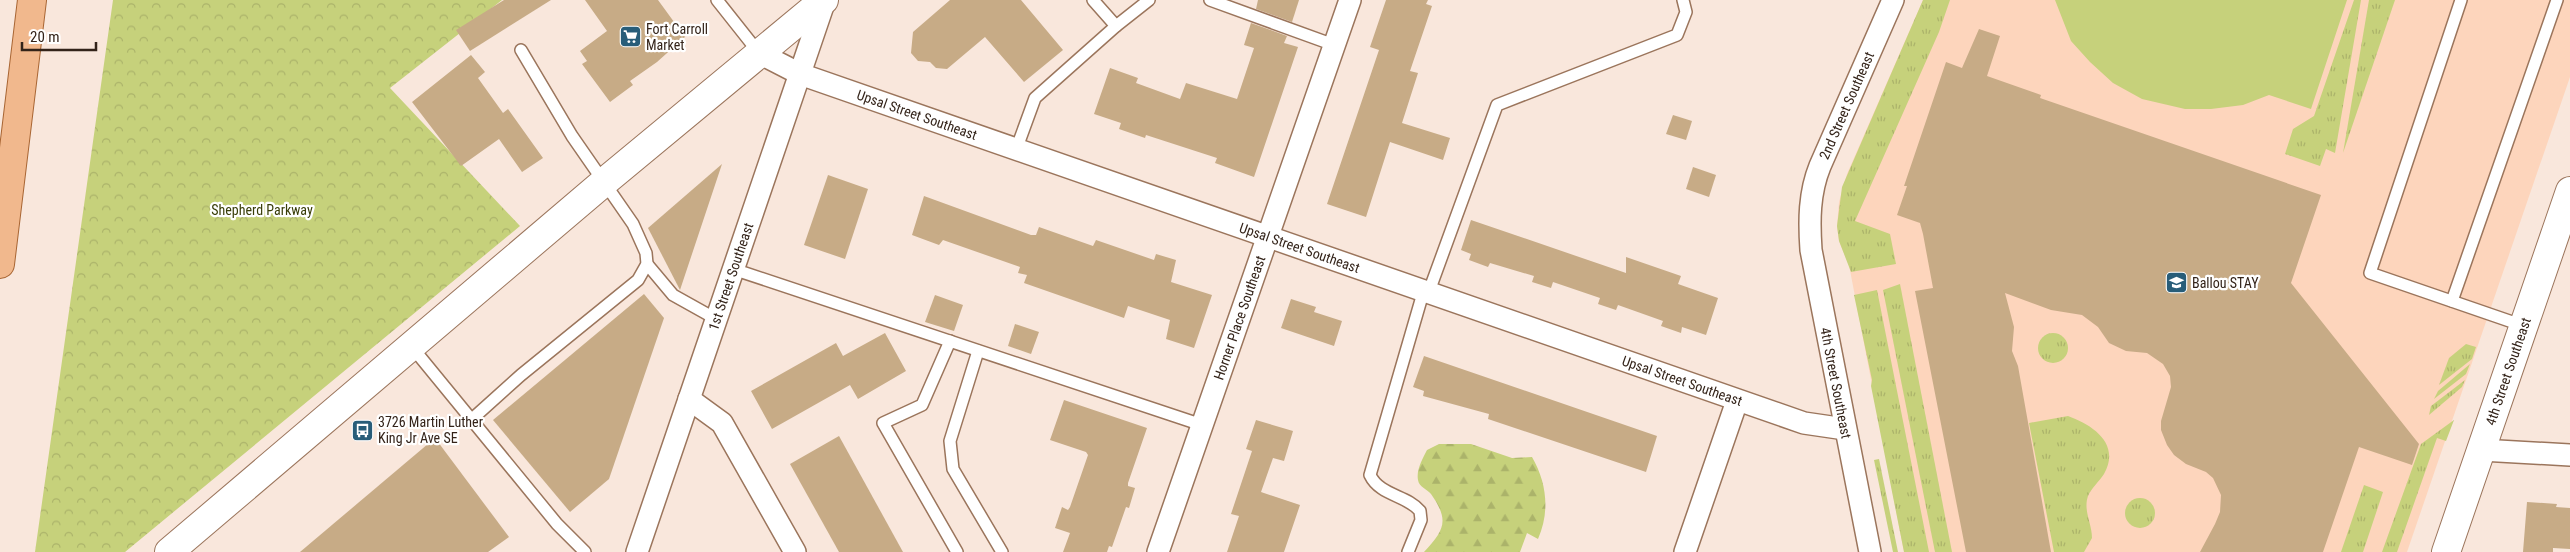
<svg xmlns="http://www.w3.org/2000/svg" width="2570" height="552" font-family="'Roboto Condensed',sans-serif">
<style>
.built{fill:#fdd5bc}
.grass{fill:url(#grass-tufts)}
.forest{fill:url(#forest-firs)}
.park{fill:url(#park-crowns)}
.pitch{fill:#c6d17b}
.building{fill:#c7ab86}
.lines{fill:none;stroke-linecap:round;stroke-linejoin:round}
.lane-casing{stroke:#9b755c;stroke-width:14}
.street-casing{stroke:#9b755c;stroke-width:24}
.secondary-casing{stroke:#9b755c;stroke-width:30}
.primary-casing{stroke:#a86533;stroke-width:30}
.lane{stroke:#fff;stroke-width:11}
.street{stroke:#fff;stroke-width:21}
.secondary{stroke:#fff;stroke-width:28}
.primary{stroke:#f1b88d;stroke-width:28}
.labels{text-anchor:middle;stroke-width:4.5;stroke-linejoin:round;paint-order:stroke}
.poi-label{font-size:14px;fill:#332319;stroke:#fff;text-anchor:start}
.street-label{font-size:14px;fill:#332319;stroke:#fff}
.park-label{font-size:14px;fill:#393d08;stroke:#fff}
</style>
<defs>
<pattern id="grass-tufts" width="24" height="20" patternUnits="userSpaceOnUse" patternTransform="scale(1.25)"><rect width="24" height="20" fill="#c6d17b"/><path d="M3 7l-1-3M5 7V3M7 7l1-3M15 17l-1-3M17 17v-4M19 17l1-3" fill="none" stroke="#abb36a"/></pattern>
<pattern id="forest-firs" width="22" height="20" patternUnits="userSpaceOnUse" patternTransform="scale(1.25)"><rect width="22" height="20" fill="#c6d17b"/><path d="M5 1l3.5 6h-7zM16 11l3.5 6h-7z" fill="#abb36a"/></pattern>
<pattern id="park-crowns" width="20" height="18" patternUnits="userSpaceOnUse" patternTransform="scale(1.25)"><rect width="20" height="18" fill="#c6d17b"/><path d="M2 6a3 3 0 1 1 6 0M12 15a3 3 0 1 1 6 0" fill="none" stroke="#abb36a"/></pattern>
</defs>
<rect width="100%" height="100%" fill="#f9e7dc"/>
<polygon class="built" points="1923,0 2570,0 2570,77 2407,552 1904,552 1849,265 1839,241 1837,226 1839,202 1847,174"/>
<g class="grass">
<polygon points="1923,0 1950,0 1939,32 1855,221 1890,234 1896,264 1851,272 1839,241 1837,226 1842,187"/>
<polygon points="2354,0 2361,0 2335,153 2326,149 2320,166 2285,154 2293,129 2314,116"/>
<polygon points="2369,0 2395,0 2343,153"/>
<polygon points="1900,284 1952,552 1935,552 1883,290"/>
<polygon points="1877,290 1929,552 1904,552 1871,386 1872,380 1854,295"/>
<circle cx="2053" cy="348" r="15"/>
<polygon points="2466,344 2476,347 2472,359 2439,385 2449,358"/>
<polygon points="2470,364 2466,374 2434,399 2438,391"/>
<polygon points="2465,380 2462,387 2429,415 2431,406"/>
<path d="M2068,416c25,9 53,28 36,58 -5,8 -12,13 -16,22 -5,15 4,27 4,42l-8,14h-30l-25,-129z"/>
<polygon points="2454,420 2446,441 2437,438 2397,552 2382,552 2421,444"/>
<polygon points="1879,459 1898,552 1893,552 1874,460"/>
<polygon points="2364,485 2383,492 2363,552 2341,552"/>
<circle cx="2140" cy="513" r="15"/>
</g>
<path class="forest" d="M1439,444h32l41,14 20,-1c15,26 18,55 6,82l-11,-6 -7,19h-96c20,-22 26,-31 7,-58 -4,-5 -12,-7 -13,-14 -2,-10 5,-22 9,-30z"/>
<polygon class="park" points="113,0 502,0 390,88 520,226 125,552 35,552"/>
<polygon class="pitch" points="2055,0 2347,0 2311,109 2269,95 2243,105 2211,109 2185,109 2142,99 2113,83 2090,62 2071,41"/>
<g class="building">
<polygon points="504,0 551,0 470,51 456,30"/>
<polygon points="585,0 658,0 685,37 657,62 630,81 633,85 610,102 582,64 587,61 580,51 607,31"/>
<polygon points="950,0 1021,0 1063,50 1024,82 985,37 947,69 936,68 930,62 918,61 911,53 913,32"/>
<polygon points="1258,0 1299,0 1292,22 1256,9"/>
<polygon points="1386,0 1428,0 1426,4 1432,6 1410,71 1418,73 1402,123 1450,138 1443,160 1390,142 1366,217 1327,204 1379,50 1370,47"/>
<polygon points="1251,23 1287,36 1284,43 1298,47 1254,177 1215,163 1217,158 1146,135 1145,138 1119,129 1121,123 1094,114 1110,68 1138,78 1136,83 1180,99 1186,83 1237,99 1254,48 1244,45"/>
<polygon points="1979,29 2000,36 1987,76 2041,95 2040,98 2321,195 2291,283 2419,444 2412,465 2359,447 2323,552 2200,552 2215,524 2220,512 2221,495 2213,478 2206,472 2186,464 2174,455 2167,445 2161,430 2161,421 2171,387 2170,376 2163,364 2147,353 2126,351 2109,343 2098,327 2082,315 2051,310 2005,293 2014,327 2012,351 2018,366 2051,552 1966,552 1915,291 1933,288 1923,234 1920,223 1897,215 1907,186 1904,186 1946,62 1962,68"/>
<polygon points="471,55 485,72 478,78 503,113 508,109 543,158 522,172 499,139 461,166 412,102"/>
<polygon points="1673,115 1692,121 1686,140 1666,134"/>
<polygon points="722,164 680,290 648,228"/>
<polygon points="1693,167 1716,175 1709,197 1686,189"/>
<polygon points="828,175 868,189 845,259 804,245"/>
<polygon points="924,196 1031,235 1036,235 1039,227 1093,246 1096,240 1154,260 1156,254 1176,260 1171,282 1212,295 1194,348 1166,339 1170,320 1128,306 1124,318 1024,283 1027,275 1018,273 1020,267 943,240 939,245 912,235"/>
<polygon points="1471,220 1626,273 1626,257 1681,276 1678,284 1718,298 1706,335 1682,327 1681,333 1661,326 1663,321 1618,305 1616,310 1598,304 1600,298 1553,282 1551,288 1532,282 1534,276 1490,263 1488,267 1469,260 1471,254 1461,250"/>
<polygon points="644,294 664,318 609,479 570,512 493,420"/>
<polygon points="935,295 963,305 954,331 925,322"/>
<polygon points="1291,299 1316,307 1314,312 1342,321 1334,346 1281,328"/>
<polygon points="1015,324 1039,332 1031,354 1008,346"/>
<polygon points="885,333 906,371 858,399 850,385 772,429 751,391 836,343 843,356"/>
<polygon points="1424,356 1657,436 1646,472 1488,419 1489,414 1423,396 1424,391 1413,387"/>
<polygon points="1064,400 1147,428 1128,483 1128,486 1135,488 1129,508 1126,507 1112,547 1109,546 1107,552 1063,552 1070,533 1055,528 1062,507 1068,510 1070,507 1088,455 1086,452 1050,440"/>
<polygon points="1256,420 1293,431 1284,461 1273,458 1261,492 1300,505 1284,552 1227,552 1239,516 1231,514 1252,451 1246,449"/>
<polygon points="839,436 903,552 839,552 790,464"/>
<polygon points="435,438 509,537 488,552 300,552"/>
<polygon points="2527,502 2557,504 2556,507 2570,508 2570,549 2553,548 2553,552 2523,552"/>
</g>
<g class="lines">
<defs>
<g id="lane">
<polyline points="717,0 759,53"/>
<polyline points="1093,0 1116,26"/>
<polyline points="1210,0 1334,45"/>
<polyline points="2461,0 2370,273 2524,326"/>
<polyline points="1016,150 1035,98 1116,26 1149,0"/>
<polyline points="647,264 673,295 716,319"/>
<polyline points="733,269 1202,425"/>
<polyline points="1428,294 1497,105 1677,35 1686,12 1683,0"/>
<polyline points="2452,301 2557,0"/>
<polyline points="950,341 922,405 883,423 957,552"/>
<polyline points="412,347 557,524 585,552"/>
<polyline points="978,351 950,441 953,469 1002,552"/>
<polyline points="471,420 521,375 638,280 647,264 646,253 633,224 572,136 521,50"/>
<path d="M1408,552l13,-32 -1,-9c-13,-16 -40,-15 -50,-36l53,-182"/>
</g>
<g id="street">
<path id="s1" d="M759,53l41,21 1004,349 41,6"/>
<polyline points="689,399 722,423 795,552"/>
<polyline points="2481,450 2570,455"/>
<path id="s2" d="M637,552l188,-552"/>
<path id="s3" d="M1158,552l192,-552"/>
<polyline points="1685,552 1737,401"/>
<path id="s4" d="M1870,552l-59,-302c-2,-29 -2,-57 9,-84l73,-166"/>
</g>
<g id="secondary">
<polyline points="169,552 603,183 824,0"/>
<path id="s5" d="M2446,552l124,-361"/>
</g>
<polyline id="primary" points="0,264 32,0"/>
</defs>
<use href="#lane" class="lane-casing"/>
<use href="#street" class="street-casing"/>
<use href="#secondary" class="secondary-casing"/>
<use href="#primary" class="primary-casing"/>
<use href="#lane" class="lane"/>
<use href="#street" class="street"/>
<use href="#secondary" class="secondary"/>
<use href="#primary" class="primary"/>
</g>
<defs>
<symbol id="supermarket-square" viewBox="-11 -11 22 22"><rect x="-9" y="-9" width="18" height="18" rx="4" fill="#285d79" stroke="#fff"/><path d="M-6-5.5h2.5l.6 2H6L4.5 2H-2.5L-4.4-4H-6ZM-1.5 3.2a1.3 1.3 0 1 0 .1 0ZM3 3.2a1.3 1.3 0 1 0 .1 0Z" fill="#fff"/></symbol>
<symbol id="school-square" viewBox="-11 -11 22 22"><rect x="-9" y="-9" width="18" height="18" rx="4" fill="#285d79" stroke="#fff"/><path d="M0-5L7-2L0 1L-7-2ZM-4 1L0 2.5L4 1V4Q0 6-4 4Z" fill="#fff"/></symbol>
<symbol id="bus-square" viewBox="-11 -11 22 22"><rect x="-9" y="-9" width="18" height="18" rx="4" fill="#285d79" stroke="#fff"/><path d="M-5-6H5V4H4V6H2V4H-2V6H-4V4H-5ZM-3.5-4V0h7V-4ZM-3.5 1.2v1.5H-2V1.2ZM2 1.2v1.5H3.5V1.2Z" fill="#fff"/></symbol>
</defs>
<g fill-rule="evenodd">
<use href="#supermarket-square" x="618" y="24" width="25" height="25"/>
<use href="#school-square" x="2164" y="270" width="25" height="25"/>
<use href="#bus-square" x="350" y="418" width="25" height="25"/>
</g>
<g class="labels">
<g class="poi-label">
<text x="646" y="34">Fort Carroll<tspan x="646" dy="16">Market</tspan></text>
<text x="2192" y="288">Ballou STAY</text>
<text x="378" y="427">3726 Martin Luther<tspan x="378" dy="16">King Jr Ave SE</tspan></text>
</g>
<g class="street-label">
<text dy="5" stroke="none"><textPath href="#s4" startOffset="459">2nd Street Southeast</textPath></text>
<text dy="5" stroke="none"><textPath href="#s1" startOffset="170">Upsal Street Southeast</textPath></text>
<text dy="5" stroke="none"><textPath href="#s1" startOffset="575">Upsal Street Southeast</textPath></text>
<text dy="5" stroke="none"><textPath href="#s2" startOffset="291">1st Street Southeast</textPath></text>
<text dy="5" stroke="none"><textPath href="#s3" startOffset="248">Horner Place Southeast</textPath></text>
<text dy="5" stroke="none"><textPath href="#s5" startOffset="191">4th Street Southeast</textPath></text>
<text dy="5" stroke="none"><textPath href="#s1" startOffset="980">Upsal Street Southeast</textPath></text>
<text transform="translate(1836 383) rotate(79)" y="5">4th Street Southeast</text>
</g>
<g class="park-label">
<text x="262" y="215">Shepherd Parkway</text>
</g>
</g>
<path d="M22 42v8h74v-8" fill="none" stroke="#332319" stroke-width="2.5"/>
<text x="30" y="42" font-size="15" fill="#332319" stroke="#ffffff" stroke-width="4" paint-order="stroke">20 m</text>
</svg>
